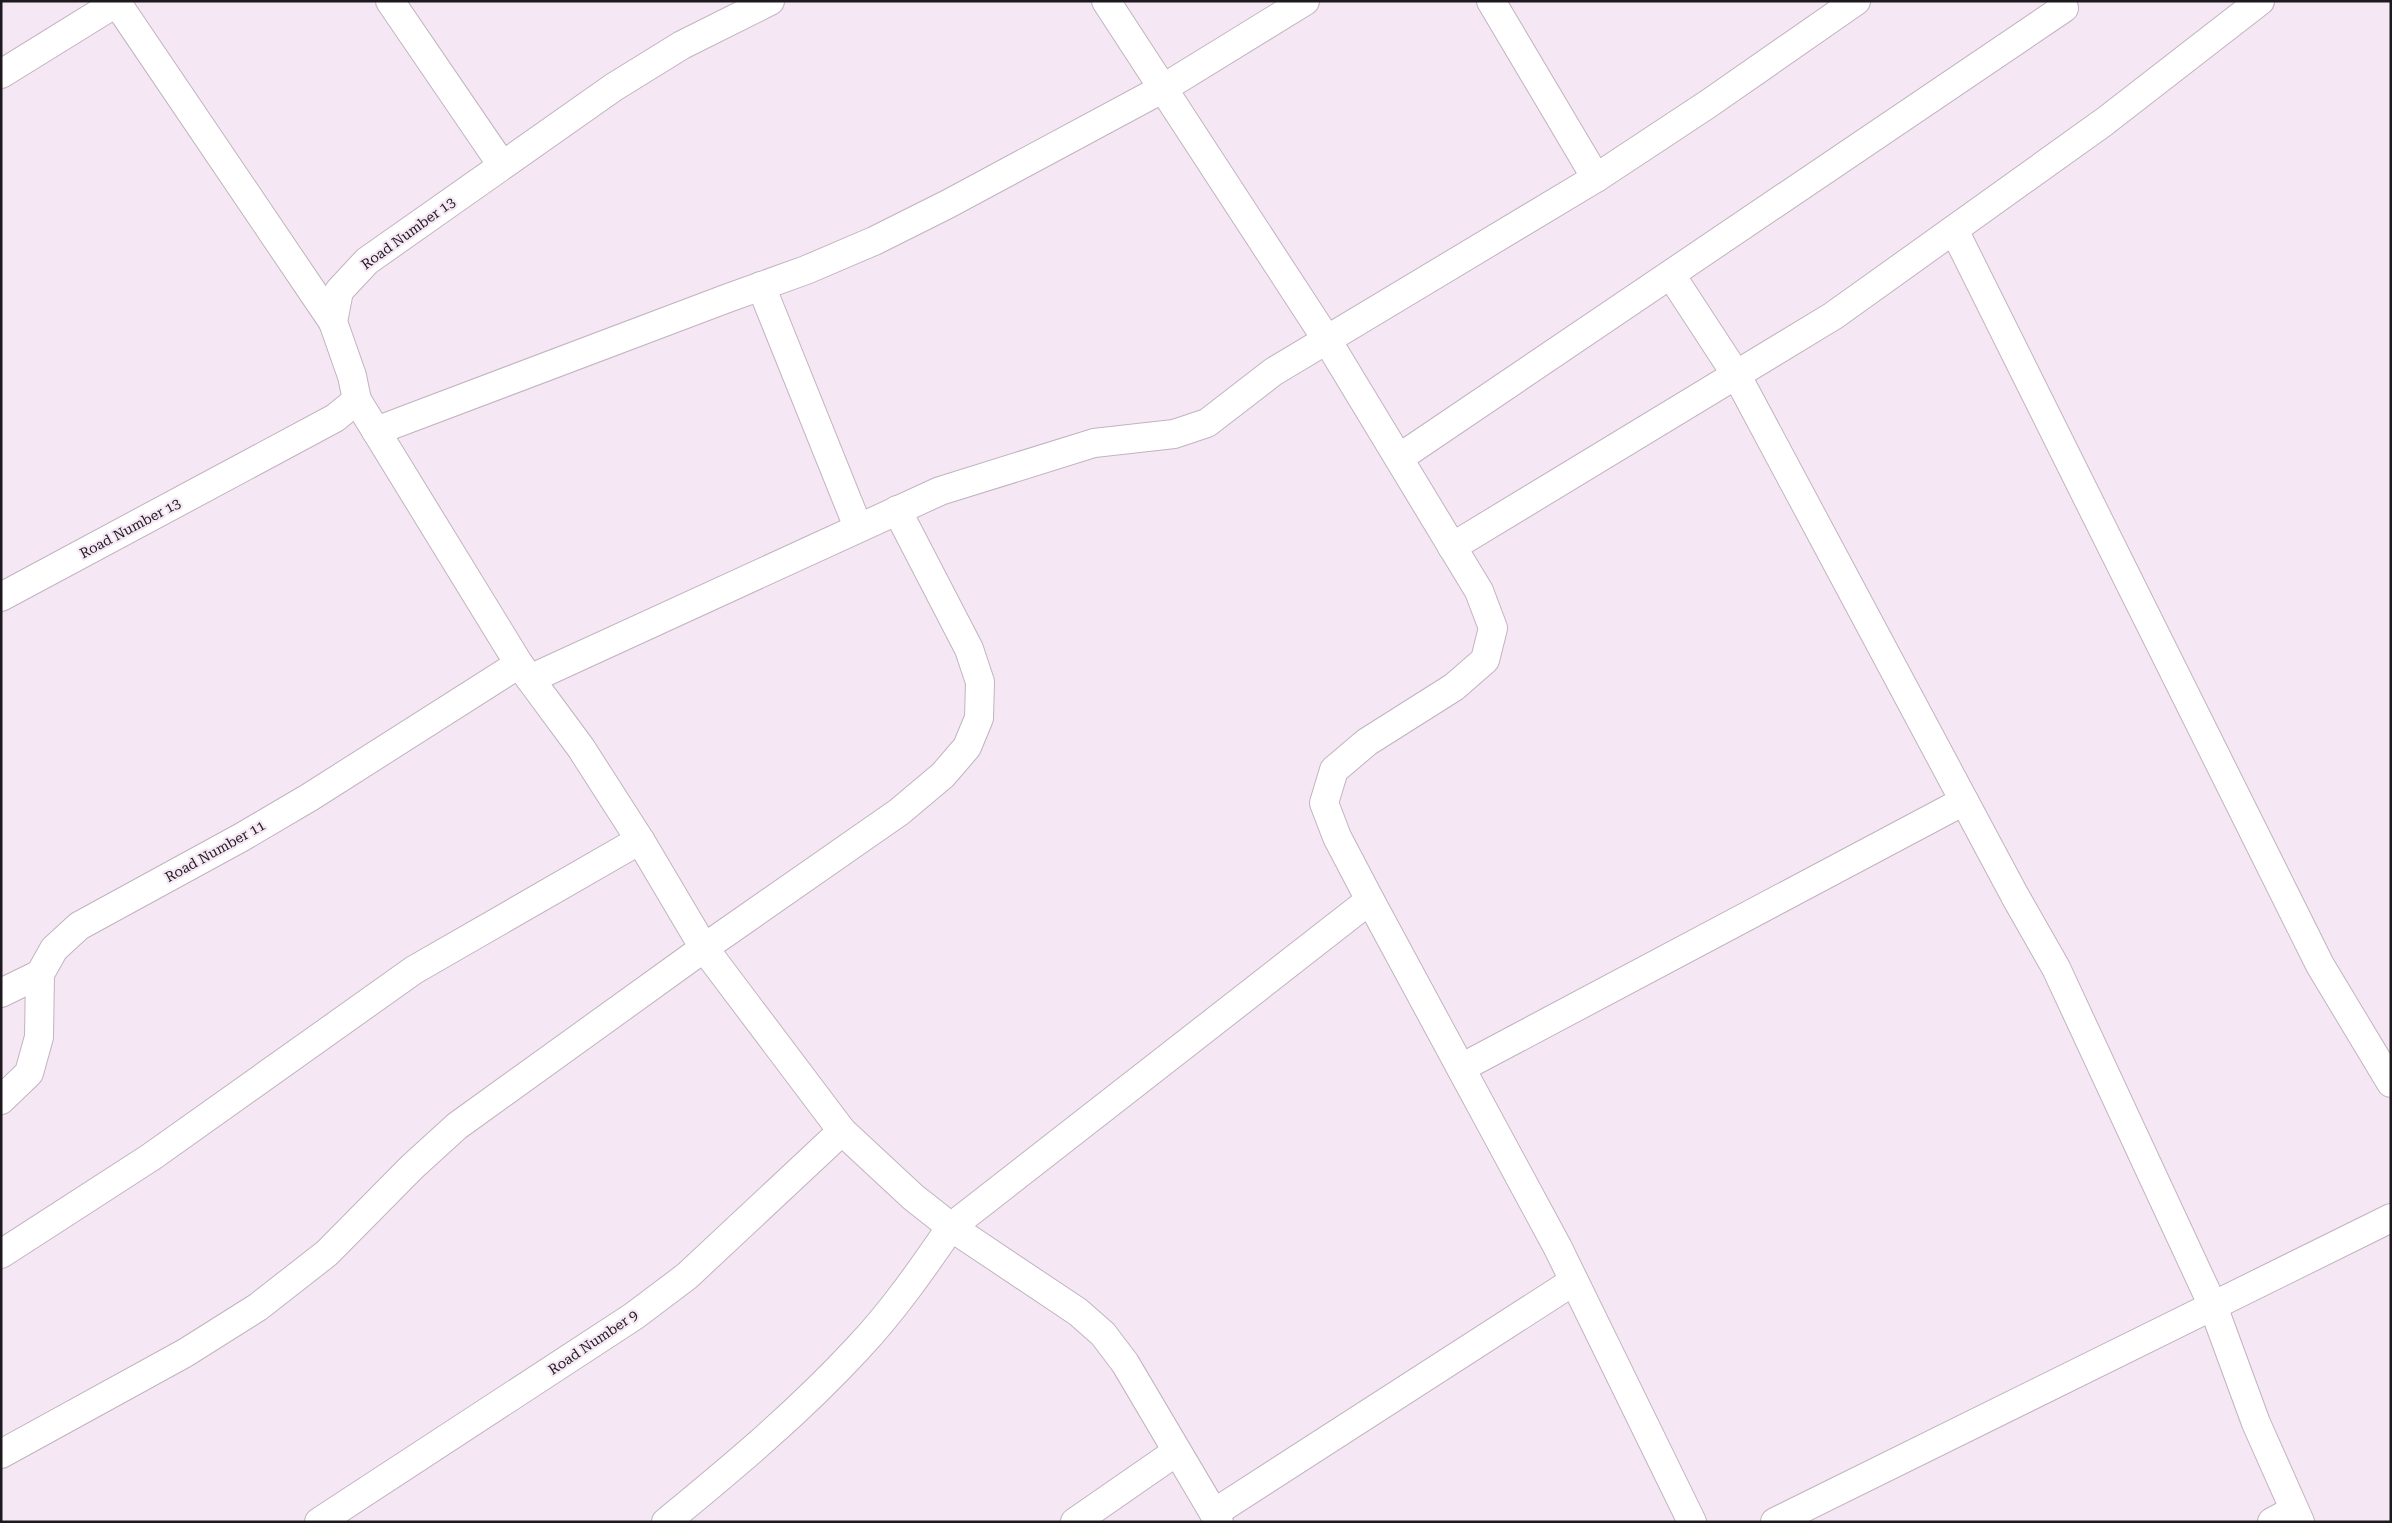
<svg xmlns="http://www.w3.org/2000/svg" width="2392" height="1523" font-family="'Roboto Serif',serif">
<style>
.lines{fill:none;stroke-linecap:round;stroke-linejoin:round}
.street-casing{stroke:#c1b3c0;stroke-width:30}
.street{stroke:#fff;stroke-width:28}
.labels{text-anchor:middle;stroke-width:4.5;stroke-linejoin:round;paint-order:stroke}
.street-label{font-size:14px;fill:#1e191e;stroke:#f5e7f4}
</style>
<rect width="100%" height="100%" fill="#f5e7f4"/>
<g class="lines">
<defs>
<g id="street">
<polyline points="390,1 502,165"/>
<polyline points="1106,1 1327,340 1479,591 1493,628 1485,660 1454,687 1367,742 1334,770 1324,803 1337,837 1370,900 1558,1248 1692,1522"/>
<polyline points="1491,1 1596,178"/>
<polyline points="117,3 333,322"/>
<polyline points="1,74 119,1"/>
<polyline points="1954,230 2320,965 2391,1083"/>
<polyline points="1671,275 1737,376 2015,896 2056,968 2213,1306 2256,1423 2300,1522"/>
<polyline points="761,286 858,527"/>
<polyline points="357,400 519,664 581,748 640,840 704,948 842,1131 913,1197 951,1227 1078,1312 1103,1334 1125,1363 1219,1522"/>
<polyline points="376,431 728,298 806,270 874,241 948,204 1162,89 1305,1"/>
<polyline points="1399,458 2064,8"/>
<polyline points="1452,547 1833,316 2104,122 2260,1"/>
<polyline points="1,597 335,418 357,400 352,376 333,322 339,291 367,261 614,87 682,45 770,1"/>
<polyline points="530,679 940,491 1094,443 1174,434 1207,423 1273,372 1596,178 1708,104 1856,1"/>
<polyline points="1,993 40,974"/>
<polyline points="1461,1068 1964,801"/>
<polyline points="1,1100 29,1073 39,1037 40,974 54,949 79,926 242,837 310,797 519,664"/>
<polyline points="1,1254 151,1157 414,970 640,840"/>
<polyline points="1,1454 185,1353 258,1307 327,1253 412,1167 457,1126 704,948 899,812 943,775 967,747 979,718 980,682 969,649 897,510"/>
<polyline points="1214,1513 1574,1281"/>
<polyline points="319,1522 634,1316 687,1276 842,1131"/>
<path d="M666,1522c67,-55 133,-110 192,-174 35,-37 64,-79 93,-121l419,-327"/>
<polyline points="1075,1522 1176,1452"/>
<polyline points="1775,1522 2391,1218"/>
<polyline points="2272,1522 2294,1510"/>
</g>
</defs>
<use href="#street" class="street-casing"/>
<use href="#street" class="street"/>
</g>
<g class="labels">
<g class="street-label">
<text transform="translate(408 233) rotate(-36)" y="5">Road Number 13</text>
<text transform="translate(130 528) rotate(-28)" y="5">Road Number 13</text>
<text transform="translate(215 851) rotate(-29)" y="5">Road Number 11</text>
<text transform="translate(593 1342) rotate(-34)" y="5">Road Number 9</text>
</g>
</g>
<rect width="2392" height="1523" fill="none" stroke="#1e191e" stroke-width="5"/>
</svg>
